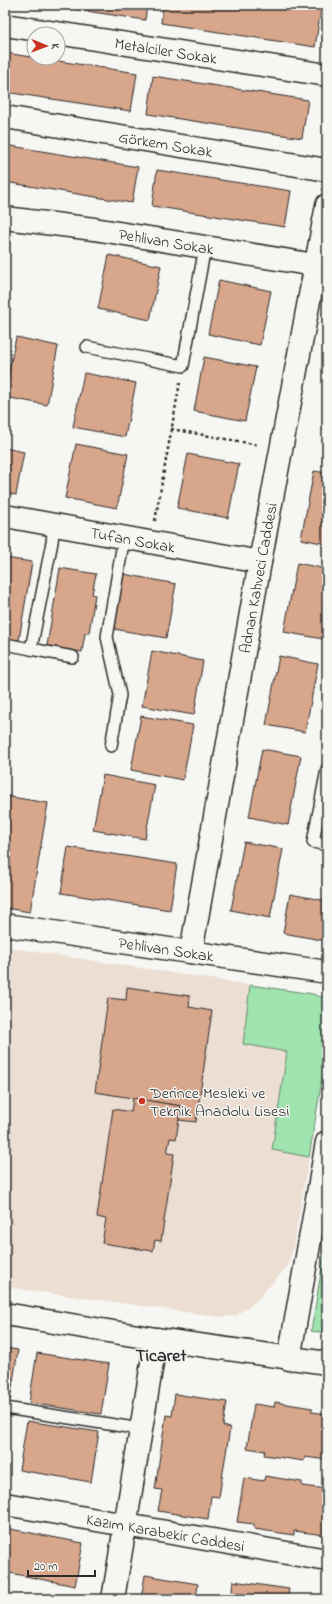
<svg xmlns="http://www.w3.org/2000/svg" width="332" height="1604" font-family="'Indie Flower',sans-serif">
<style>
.built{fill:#edded3}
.green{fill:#9fe3ae;stroke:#65876c}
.building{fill:#d8a68b;stroke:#2b2b2b}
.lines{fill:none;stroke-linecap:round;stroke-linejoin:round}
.service-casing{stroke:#2b2b2b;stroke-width:14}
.minor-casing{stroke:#2b2b2b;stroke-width:25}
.tertiary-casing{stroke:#2b2b2b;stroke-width:25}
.path{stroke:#2b2b2b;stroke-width:2.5;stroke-dasharray:3 3;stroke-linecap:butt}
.service{stroke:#f6f6f2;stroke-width:11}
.minor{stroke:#f6f6f2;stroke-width:22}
.tertiary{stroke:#f6f6f2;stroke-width:22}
.poi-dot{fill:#c8321e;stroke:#f6f6f2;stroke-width:1.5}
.labels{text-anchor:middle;stroke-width:3;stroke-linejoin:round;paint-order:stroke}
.street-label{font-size:16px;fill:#2b2b2b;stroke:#f6f6f2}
.poi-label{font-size:16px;fill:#2b2b2b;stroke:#f6f6f2;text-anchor:start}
.quarter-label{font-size:18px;font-weight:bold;fill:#2b2b2b;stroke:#f6f6f2}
</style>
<rect width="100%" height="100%" fill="#f6f6f2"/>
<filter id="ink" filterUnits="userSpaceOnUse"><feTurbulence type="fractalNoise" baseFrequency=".025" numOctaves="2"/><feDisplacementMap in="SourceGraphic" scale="8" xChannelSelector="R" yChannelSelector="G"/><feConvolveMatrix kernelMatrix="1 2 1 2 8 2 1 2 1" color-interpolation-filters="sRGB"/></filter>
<g filter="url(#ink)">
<polygon class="built" points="5,947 250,985 243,1044 287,1052 272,1150 309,1157 293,1248 288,1266 255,1302 235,1316 222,1317 5,1287"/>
<g class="green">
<polygon points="250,985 313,994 323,998 327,1007 327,1050 309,1157 272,1150 287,1052 243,1044"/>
<polygon points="327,1238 327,1333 311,1331"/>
</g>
<g class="building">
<polygon points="47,5 147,5 145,20"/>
<polygon points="163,5 296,5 321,9 315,47 161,23"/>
<polygon points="5,53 137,73 131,111 5,92"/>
<polygon points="153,76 308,100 302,138 148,114"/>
<polygon points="5,145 138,167 132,203 5,182"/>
<polygon points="157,170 291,191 285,227 152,206"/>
<polygon points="109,255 161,266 150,320 98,309"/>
<polygon points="219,280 271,291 260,345 208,334"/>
<polygon points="16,337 58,346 47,405 5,397 5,391"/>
<polygon points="204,357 256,367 245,421 194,411"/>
<polygon points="84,373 136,383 125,437 73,427"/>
<polygon points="327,413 327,431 323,431"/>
<polygon points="76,444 128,454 117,508 65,498"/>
<polygon points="5,448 24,452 16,495 5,493"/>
<polygon points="188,454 239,464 228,518 177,508"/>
<polygon points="314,471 327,473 327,544 301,539"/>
<polygon points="5,558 32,562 19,640 5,638"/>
<polygon points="297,563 327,569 327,616 323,639 284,632"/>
<polygon points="60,568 96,574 92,594 95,595 89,633 85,633 82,652 47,646"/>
<polygon points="124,574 176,584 166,638 114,629"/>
<polygon points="152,651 203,661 194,715 142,706"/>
<polygon points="279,656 318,664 305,732 266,725"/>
<polygon points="141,716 193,725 183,780 131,770"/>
<polygon points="262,749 301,756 288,825 249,817"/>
<polygon points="103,775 155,785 145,839 93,830"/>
<polygon points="5,796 48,803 30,912 5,908"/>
<polygon points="244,842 283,849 270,918 231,910"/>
<polygon points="68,847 177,864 170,910 61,893"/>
<polygon points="290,894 327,901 327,941 283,933"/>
<polygon points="127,987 190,996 189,1007 212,1011 196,1122 179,1120 181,1106 95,1092 108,998 126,1000"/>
<polygon points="133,1098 181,1106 176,1139 170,1138 167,1153 174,1154 161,1241 155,1240 153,1251 102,1243 106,1219 97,1217 113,1109 131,1112"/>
<polygon points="5,1348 18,1350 10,1400 5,1399"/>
<polygon points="37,1353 109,1364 101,1414 29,1403"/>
<polygon points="175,1394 227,1402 223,1426 230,1428 219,1497 211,1496 208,1519 158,1511 162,1490 155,1489 166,1415 172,1416"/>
<polygon points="275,1402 312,1408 312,1412 327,1414 327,1460 305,1457 304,1461 264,1455 265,1451 247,1448 254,1404 274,1407"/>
<polygon points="27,1421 99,1432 91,1482 19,1470"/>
<polygon points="265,1476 302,1482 302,1486 327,1489 327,1539 323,1539 324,1535 294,1531 294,1535 254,1529 254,1524 237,1522 244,1478 264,1481"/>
<polygon points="5,1528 83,1543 75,1586 5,1572"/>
<polygon points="145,1575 198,1584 196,1599 141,1599"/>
<polygon points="233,1581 289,1589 287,1599 231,1599"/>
</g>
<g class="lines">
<defs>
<g id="service">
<polyline points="87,347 183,366 205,247"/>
<polyline points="54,525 52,542 31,649 73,657"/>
<polyline points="5,644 31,649"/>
<polyline points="111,746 120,695 107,637 124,537"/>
<polyline points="327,769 313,842 327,845"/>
<polyline points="5,1408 141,1429"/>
</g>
<g id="minor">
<path id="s1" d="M5,25l322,50"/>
<path id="s2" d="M5,117l322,53"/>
<path id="s3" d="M5,218l89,11 233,38"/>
<path id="s4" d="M5,516l255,46"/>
<path id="s5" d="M5,925l322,47"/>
<path id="s6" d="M191,952l69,-390 67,-357"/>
<polyline points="289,1359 327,1142"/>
<path id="s7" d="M5,1504l322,56"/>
<polyline points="113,1599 156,1339"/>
</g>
<polyline id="tertiary" points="5,1314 156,1339 327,1363"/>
</defs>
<use href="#service" class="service-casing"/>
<use href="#minor" class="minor-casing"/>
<use href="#tertiary" class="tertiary-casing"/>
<g class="path">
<polyline points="171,429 259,445"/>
<polyline points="155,521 180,382"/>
</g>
<use href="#service" class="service"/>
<use href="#minor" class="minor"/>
<use href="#tertiary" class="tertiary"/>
</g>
</g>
<circle class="poi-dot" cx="142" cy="1101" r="4"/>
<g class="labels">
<g class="street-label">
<text dy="6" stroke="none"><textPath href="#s1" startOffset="163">Metalciler Sokak</textPath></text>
<text dy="6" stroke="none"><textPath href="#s2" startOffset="163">Görkem Sokak</textPath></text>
<text dy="6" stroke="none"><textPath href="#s3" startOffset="163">Pehlivan Sokak</textPath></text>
<text dy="6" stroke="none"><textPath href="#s4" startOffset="130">Tufan Sokak</textPath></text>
<text dy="6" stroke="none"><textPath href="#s6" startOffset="380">Adnan Kahveci Caddesi</textPath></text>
<text dy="6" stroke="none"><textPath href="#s5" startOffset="163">Pehlivan Sokak</textPath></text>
<text dy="6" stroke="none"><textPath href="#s7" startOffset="163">Kazım Karabekir Caddesi</textPath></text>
</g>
<g class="poi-label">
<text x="150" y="1098">Derince Mesleki ve<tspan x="150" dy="18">Teknik Anadolu Lisesi</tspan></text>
</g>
<g class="quarter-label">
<text x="161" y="1361">Ticaret</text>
</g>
</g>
<rect width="332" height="1604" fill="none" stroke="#f6f6f2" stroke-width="20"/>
<rect x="10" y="10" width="312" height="1584" fill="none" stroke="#2b2b2b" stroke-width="1.5" filter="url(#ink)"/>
<g transform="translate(46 46) rotate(91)"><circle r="19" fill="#f6f6f2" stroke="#a5a5a2"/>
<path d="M0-3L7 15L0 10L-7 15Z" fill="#c8321e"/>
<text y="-6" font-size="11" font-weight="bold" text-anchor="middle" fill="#2b2b2b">K</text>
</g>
<path d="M28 1570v6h67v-6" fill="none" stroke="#2b2b2b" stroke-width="2"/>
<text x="34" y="1570" font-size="12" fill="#2b2b2b" stroke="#f6f6f2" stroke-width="3" paint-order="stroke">20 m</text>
</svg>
